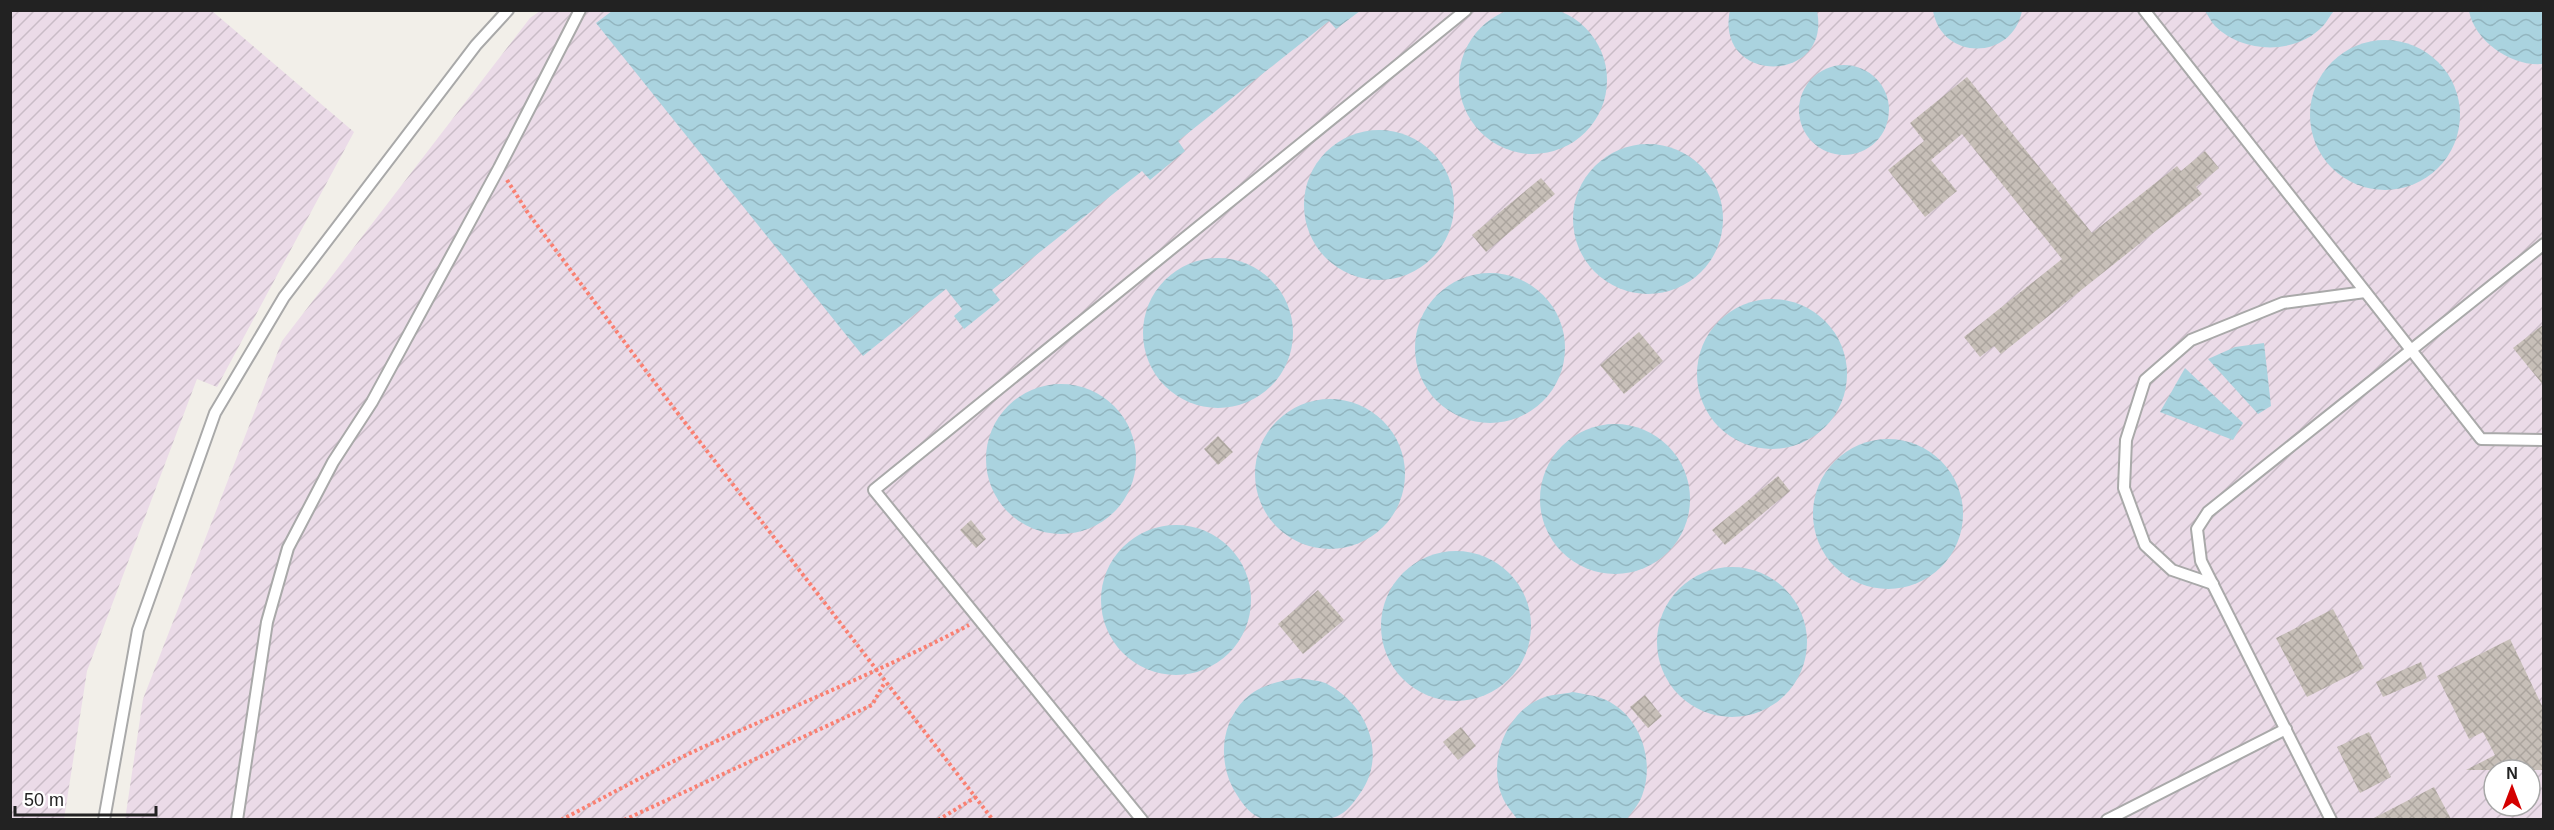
<svg xmlns="http://www.w3.org/2000/svg" width="2554" height="830" font-family="Arial,sans-serif">
<style>
.industrial{fill:url(#industrial-furrows);fill-rule:evenodd}
.water{fill:url(#water-waves)}
.building{fill:url(#building-cross-hatch)}
.lines{fill:none;stroke-linecap:round;stroke-linejoin:round}
.service-casing{stroke:#a9a9a9;stroke-width:14}
.path{stroke:#fa8072;stroke-width:4;stroke-dasharray:3 3;stroke-linecap:butt}
.service{stroke:#fff;stroke-width:10}
</style>
<defs>
<pattern id="industrial-furrows" width="10" height="10" patternUnits="userSpaceOnUse" patternTransform="scale(1.5)"><rect width="10" height="10" fill="#ebdbe8"/><path d="M-1 1l2-2M0 10L10 0M9 11l2-2" fill="none" stroke="#c9bcc7"/></pattern>
<pattern id="water-waves" width="16" height="10" patternUnits="userSpaceOnUse" patternTransform="scale(1.5)"><rect width="16" height="10" fill="#aad3df"/><path d="M0 5q4-4 8 0t8 0" fill="none" stroke="#92b5bf"/></pattern>
<pattern id="building-cross-hatch" width="8" height="8" patternUnits="userSpaceOnUse" patternTransform="scale(1.5)"><rect width="8" height="8" fill="#c7bfb8"/><path d="M0 0l8 8M0 8l8-8" fill="none" stroke="#aba49e"/></pattern>
</defs>
<rect width="100%" height="100%" fill="#f2efe9"/>
<g class="industrial">
<polygon points="10,11 212,11 354,132 217,387 197,379 87,671 64,819 11,819"/>
<path d="M540,11h2003v808l-2418,1 18,-121 139,-358 248,-323zM2494,770h36v36h-36z"/>
</g>
<g class="water">
<circle cx="1533" cy="80" r="74"/>
<path d="M1730,10l87,1c15,74 -103,74 -87,-1z"/>
<polygon points="612,11 612,10 1360,11 1336,29 1329,21 1178,141 1185,151 1150,180 1142,171 992,290 1000,300 964,329 954,316 962,309 946,289 863,356 596,23"/>
<path d="M1933,11v-1l89,1c-10,50 -80,50 -89,0z"/>
<path d="M2205,11h129c-4,4 -7,11 -11,15 -27,29 -80,28 -108,0 -4,-4 -7,-11 -10,-15z"/>
<path d="M2469,11h74v53c-31,3 -68,-22 -74,-53z"/>
<circle cx="2385" cy="115" r="75"/>
<circle cx="1844" cy="110" r="45"/>
<circle cx="1379" cy="205" r="75"/>
<circle cx="1648" cy="219" r="75"/>
<circle cx="1218" cy="333" r="75"/>
<circle cx="1490" cy="348" r="75"/>
<circle cx="1772" cy="374" r="75"/>
<polygon points="2264,343 2271,406 2258,414 2208,359 2235,347"/>
<polygon points="2185,368 2243,423 2233,440 2160,412"/>
<circle cx="1061" cy="459" r="75"/>
<circle cx="1330" cy="474" r="75"/>
<circle cx="1615" cy="499" r="75"/>
<circle cx="1888" cy="514" r="75"/>
<circle cx="1176" cy="600" r="75"/>
<circle cx="1456" cy="626" r="75"/>
<circle cx="1732" cy="642" r="75"/>
<path d="M1299,678c9,2 22,2 30,7 38,21 58,69 32,107 -18,27 -26,28 -57,28 -11,0 -29,3 -41,-1 -11,-3 -20,-14 -26,-24 -19,-29 -18,-70 8,-96 14,-14 34,-18 54,-21z"/>
<path d="M1573,692c9,2 19,3 28,6 38,14 55,61 41,98 -3,8 -10,16 -15,23h-110c-5,-7 -12,-15 -15,-23 -15,-36 5,-87 43,-99 9,-3 19,-3 28,-5z"/>
</g>
<g class="building">
<polygon points="1967,77 2092,233 2177,166 2181,171 2205,151 2219,168 2196,187 2202,194 2001,354 1994,346 1980,357 1964,337 2062,259 1962,134 1931,160 1957,191 1925,217 1888,170 1924,141 1910,123"/>
<polygon points="1541,178 1555,194 1486,252 1472,235"/>
<polygon points="2544,324 2544,386 2513,348"/>
<polygon points="1639,332 1663,361 1624,394 1600,365"/>
<polygon points="1218,436 1233,452 1218,465 1204,449"/>
<polygon points="1778,476 1790,491 1725,545 1712,530"/>
<polygon points="971,520 986,539 976,548 960,530"/>
<polygon points="1318,590 1344,620 1303,654 1278,624"/>
<polygon points="2333,609 2364,668 2307,697 2276,638"/>
<polygon points="2510,639 2544,710 2544,770 2466,770 2495,755 2483,732 2469,739 2437,676"/>
<polygon points="2421,662 2427,678 2383,697 2376,682"/>
<polygon points="1645,695 1662,716 1648,728 1630,707"/>
<polygon points="1461,727 1476,746 1458,760 1443,742"/>
<polygon points="2369,732 2391,777 2360,793 2337,747"/>
<polygon points="2434,787 2451,819 2372,819"/>
</g>
<g class="lines">
<defs>
<g id="service">
<polyline points="2144,10 2481,439 2544,440"/>
<polyline points="2213,584 2172,570 2145,545 2124,488 2126,440 2145,380 2191,340 2283,303 2365,292"/>
<polyline points="104,820 138,630 215,413 284,297 476,45 508,10"/>
<polyline points="237,820 267,622 288,548 333,462 372,402 499,168 580,10"/>
<polyline points="1142,820 874,490 1466,10"/>
<polyline points="2107,820 2286,729"/>
<polyline points="2331,820 2201,561 2197,529 2208,512 2544,244"/>
</g>
</defs>
<use href="#service" class="service-casing"/>
<g class="path">
<polyline points="507,180 528,213 676,411 993,820"/>
<path d="M561,820c46,-24 91,-49 138,-71 90,-41 182,-78 270,-124"/>
<polyline points="624,820 872,705 885,682"/>
<polyline points="938,820 976,797"/>
</g>
<use href="#service" class="service"/>
</g>
<rect width="2554" height="830" fill="none" stroke="#222222" stroke-width="24"/>
<g transform="translate(2512 788)"><circle r="28" fill="#ffffff" stroke="#a7a7a7" stroke-width="1.5"/>
<path d="M0-4.5L10 22L0 15L-10 22Z" fill="#d40000"/>
<text y="-9" font-size="16" font-weight="bold" text-anchor="middle" fill="#222222">N</text>
</g>
<path d="M15 806v9h141v-9" fill="none" stroke="#222222" stroke-width="3"/>
<text x="24" y="806" font-size="18" fill="#222222" stroke="#ffffff" stroke-width="4.5" paint-order="stroke">50 m</text>
</svg>
